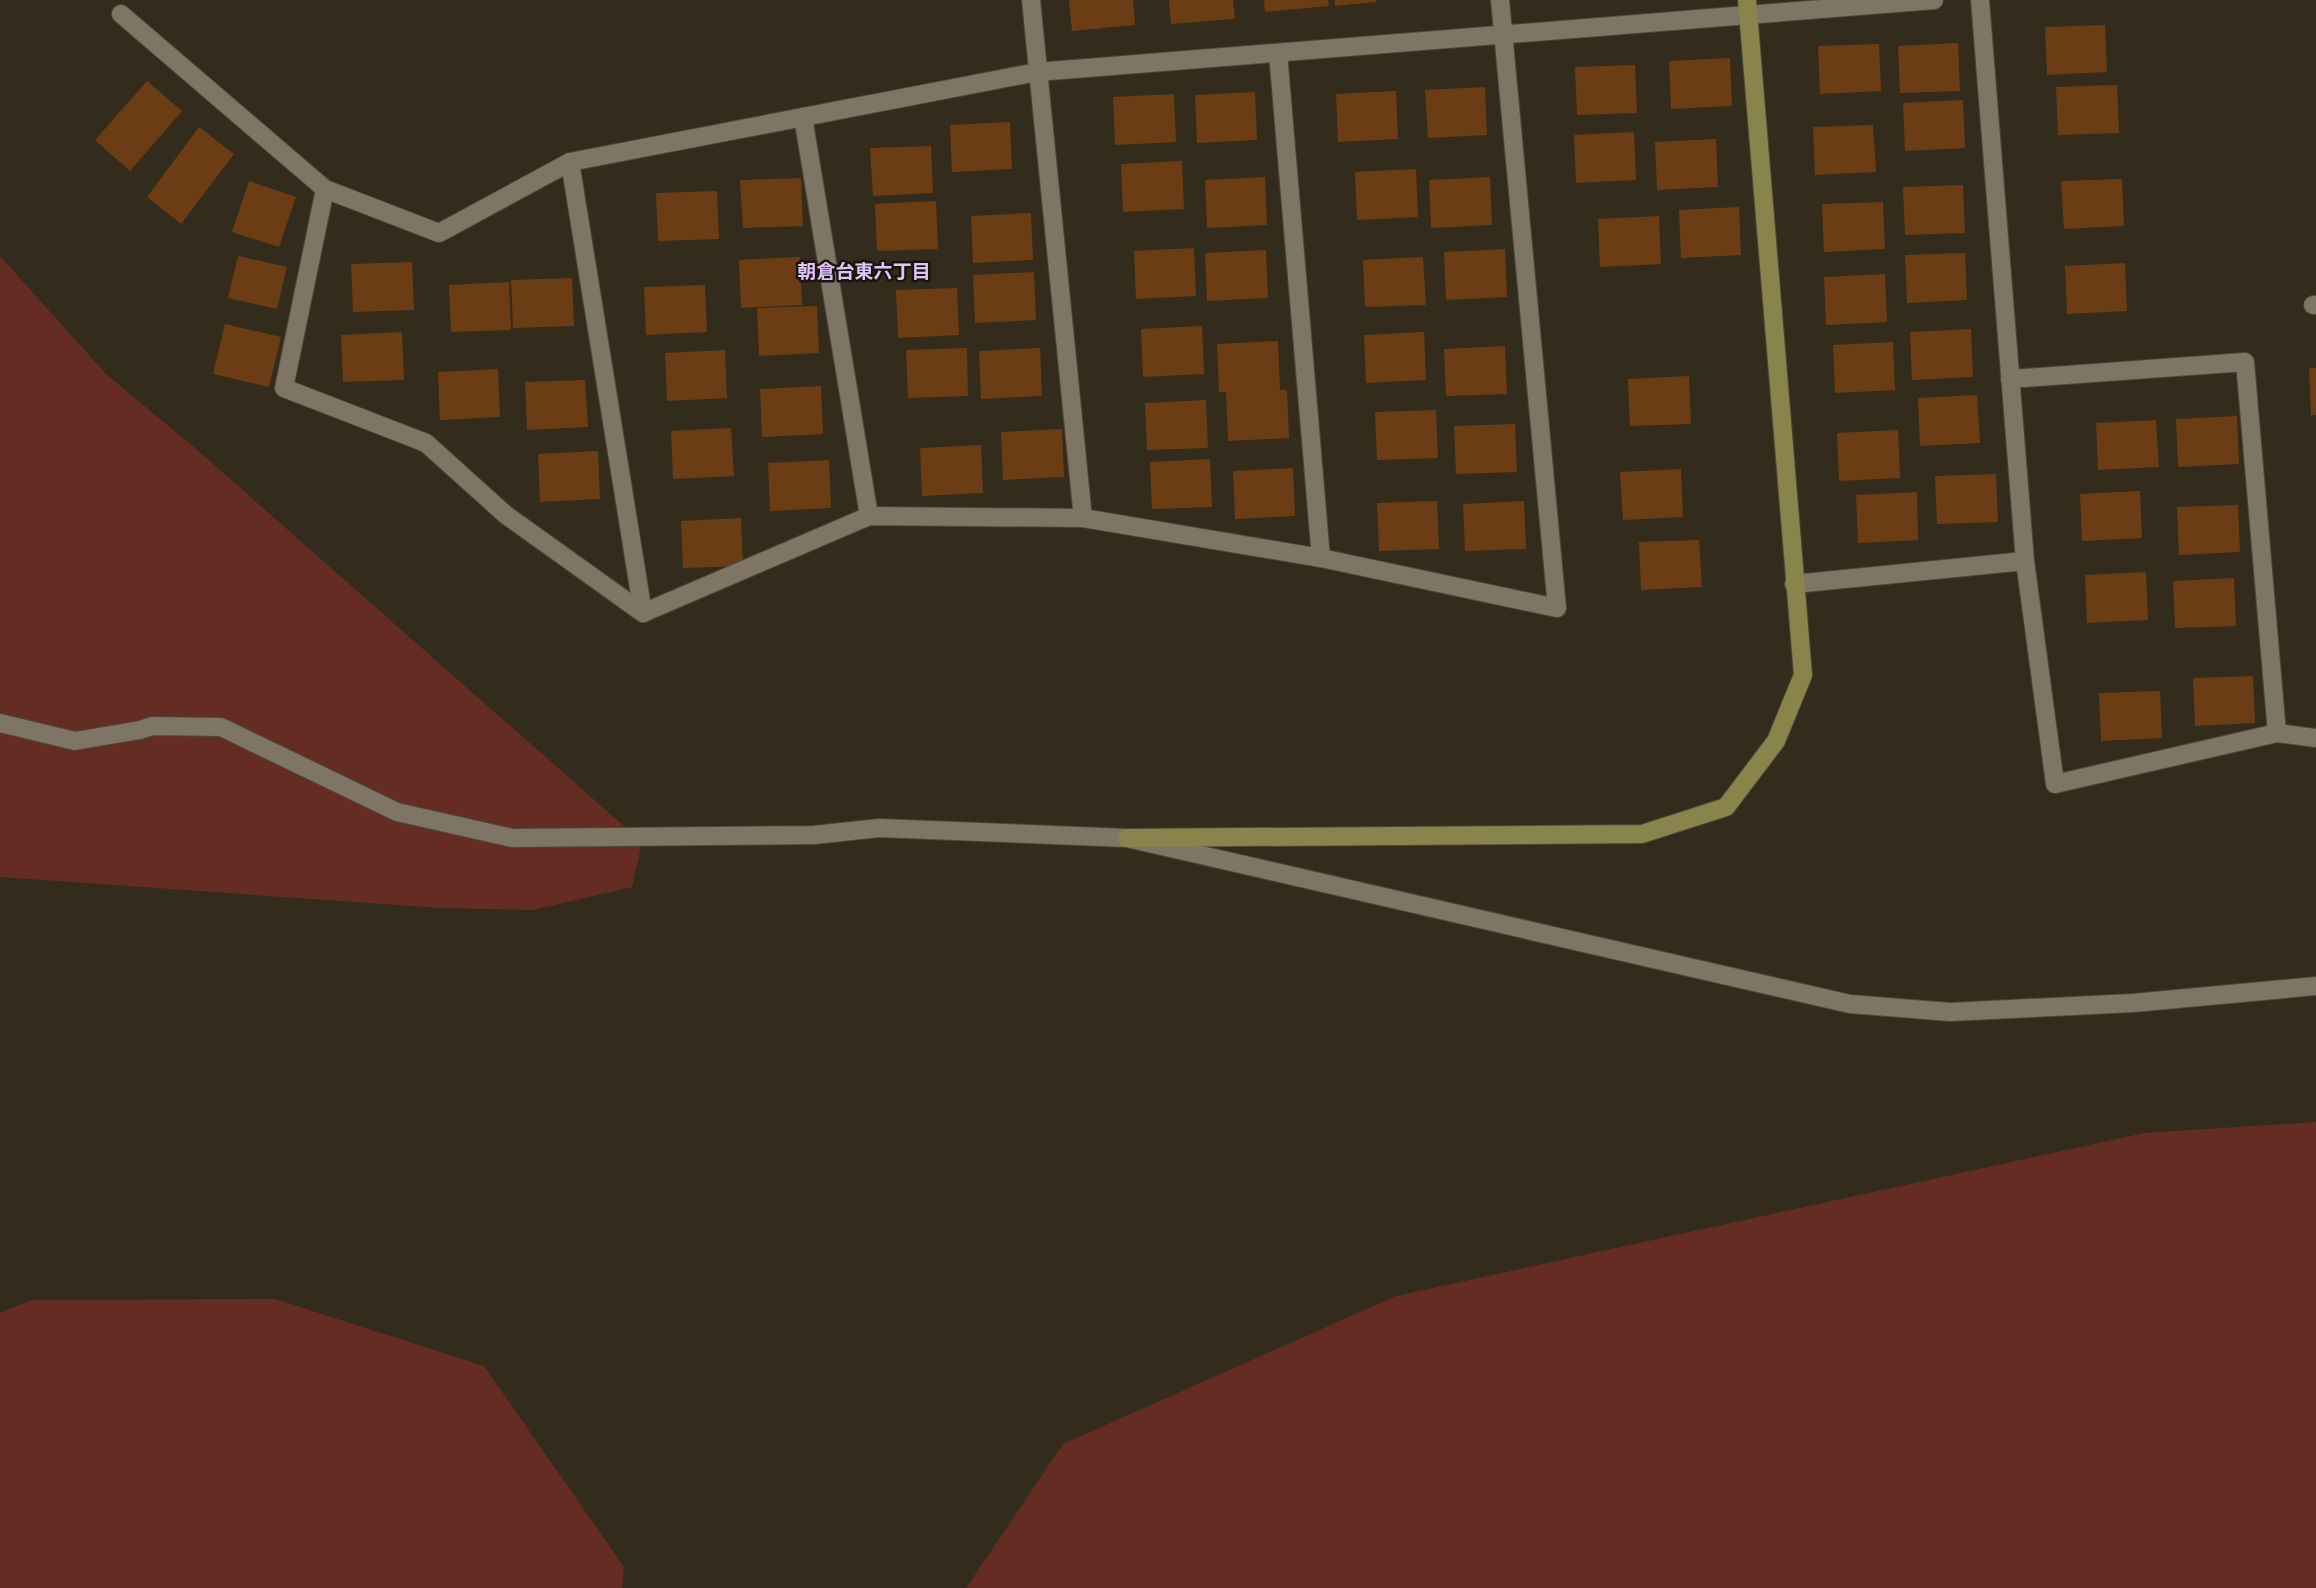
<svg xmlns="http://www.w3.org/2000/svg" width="2316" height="1588" font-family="Overpass,'Noto Sans JP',sans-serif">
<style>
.green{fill:#652c23}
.building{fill:#6c3d14}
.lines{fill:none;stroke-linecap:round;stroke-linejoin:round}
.street-casing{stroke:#4e473b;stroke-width:20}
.secondary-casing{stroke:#4e473b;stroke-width:20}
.street{stroke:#7e7564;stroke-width:18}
.secondary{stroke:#89834c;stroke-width:18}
.labels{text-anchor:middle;stroke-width:5;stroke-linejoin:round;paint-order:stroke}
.neighbourhood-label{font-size:19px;font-weight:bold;fill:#e2c2f7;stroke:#18140e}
</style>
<rect width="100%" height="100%" fill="#332b1c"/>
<g class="green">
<polygon points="0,256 106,374 195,448 642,842 632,887 533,910 440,908 0,877"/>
<polygon points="2316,1122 2316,1588 966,1588 1063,1444 1396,1296 2144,1133"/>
<polygon points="275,1299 484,1366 624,1567 622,1588 0,1588 0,1313 32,1300"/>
</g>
<g class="building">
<polygon points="1069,0 1133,0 1135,25 1072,31"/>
<polygon points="1169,0 1233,0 1235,19 1171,24"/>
<polygon points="1264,0 1328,0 1329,6 1265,12"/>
<polygon points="1335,0 1376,0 1376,2 1335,6"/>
<polygon points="2105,25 2107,72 2047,75 2045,27"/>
<polygon points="1958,43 1960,91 1900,93 1898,46"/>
<polygon points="1879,44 1881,91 1820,94 1818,46"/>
<polygon points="1730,58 1732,106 1671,109 1669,61"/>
<polygon points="1635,65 1637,113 1577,115 1575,67"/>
<polygon points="147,81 182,111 130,171 95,140"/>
<polygon points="2117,85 2119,133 2058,135 2056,87"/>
<polygon points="1485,87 1487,135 1428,138 1425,90"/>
<polygon points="1396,91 1398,139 1338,142 1336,94"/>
<polygon points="1255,92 1257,140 1197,143 1195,95"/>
<polygon points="1174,94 1176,142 1115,145 1113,97"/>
<polygon points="1963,100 1965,148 1905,151 1903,103"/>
<polygon points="1010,122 1012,169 952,172 950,125"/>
<polygon points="1873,125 1876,172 1815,175 1813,127"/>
<polygon points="199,127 234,154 181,224 147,197"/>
<polygon points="1634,132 1636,180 1576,183 1574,135"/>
<polygon points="1716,139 1718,187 1657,190 1655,142"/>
<polygon points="931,146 933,193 873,196 870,148"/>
<polygon points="1182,161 1184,209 1123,212 1121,164"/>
<polygon points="1416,169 1418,217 1357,220 1355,172"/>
<polygon points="1265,177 1267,225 1207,228 1205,180"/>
<polygon points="1490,177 1492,225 1431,228 1429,180"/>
<polygon points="801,178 803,226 743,228 740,180"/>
<polygon points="2122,179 2124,226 2064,229 2061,181"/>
<polygon points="249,181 296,197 279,247 232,232"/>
<polygon points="1963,185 1965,233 1905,235 1903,187"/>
<polygon points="717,191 719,239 658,241 656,193"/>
<polygon points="936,201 938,249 877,251 875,204"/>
<polygon points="1883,202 1885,249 1824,252 1822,204"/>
<polygon points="1739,207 1741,255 1681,258 1679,210"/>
<polygon points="1031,213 1033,260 973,263 971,216"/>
<polygon points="1659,216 1661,264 1600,267 1598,219"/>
<polygon points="1194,248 1196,296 1136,299 1134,251"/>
<polygon points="1505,249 1507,297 1446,300 1444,252"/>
<polygon points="1266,250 1268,298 1207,301 1205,253"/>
<polygon points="1965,253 1967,300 1907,303 1905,255"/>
<polygon points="238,256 287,267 277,309 228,298"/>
<polygon points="800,257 802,305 741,308 739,260"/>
<polygon points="1423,257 1426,305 1365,307 1363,260"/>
<polygon points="412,262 414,310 353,312 351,264"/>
<polygon points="2125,263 2127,311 2067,314 2065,266"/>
<polygon points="1034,272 1036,320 975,323 973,275"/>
<polygon points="1885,274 1887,322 1826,325 1824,277"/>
<polygon points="572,278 574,326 513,328 511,280"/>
<polygon points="509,282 511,330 451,332 449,285"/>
<polygon points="705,285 707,332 646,335 644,287"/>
<polygon points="957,288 959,335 898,338 896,290"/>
<polygon points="817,306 819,353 759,356 757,308"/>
<polygon points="225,324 281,337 269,387 213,374"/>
<polygon points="1202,326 1204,374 1143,377 1141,329"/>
<polygon points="1971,329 1973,377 1912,380 1910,332"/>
<polygon points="402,332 404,380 343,382 341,335"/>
<polygon points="1424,332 1426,380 1366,383 1364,335"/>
<polygon points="1278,341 1280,390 1287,390 1289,438 1228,441 1226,392 1219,392 1217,344"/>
<polygon points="1893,342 1895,390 1835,393 1833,345"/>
<polygon points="1505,346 1507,394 1446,396 1444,349"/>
<polygon points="967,348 968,396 908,398 906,350"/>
<polygon points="1040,348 1042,396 981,399 979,351"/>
<polygon points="725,350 727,398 667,401 665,353"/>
<polygon points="2309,368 2316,368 2316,415 2311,416"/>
<polygon points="498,369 500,417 440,420 438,372"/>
<polygon points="1689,376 1691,424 1630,426 1628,379"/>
<polygon points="585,380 588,427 527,430 525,382"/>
<polygon points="821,386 823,434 762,437 760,389"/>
<polygon points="1977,395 1980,443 1920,446 1918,398"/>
<polygon points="1206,400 1208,448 1147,450 1145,403"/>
<polygon points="1436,410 1438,458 1377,460 1375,412"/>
<polygon points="2237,416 2239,464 2178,467 2176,419"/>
<polygon points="2156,420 2159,467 2098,470 2096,423"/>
<polygon points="1515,424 1517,472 1456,474 1454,426"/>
<polygon points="731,428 734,476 673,479 671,431"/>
<polygon points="1062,429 1064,477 1003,480 1001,432"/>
<polygon points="1898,430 1900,478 1839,481 1837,433"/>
<polygon points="981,445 983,493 922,496 920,448"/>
<polygon points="598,451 600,499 540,502 538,454"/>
<polygon points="1210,459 1212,507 1152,509 1150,462"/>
<polygon points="829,460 831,508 770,511 768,463"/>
<polygon points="1293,468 1295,516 1235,519 1233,471"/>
<polygon points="1681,469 1683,517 1623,520 1620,472"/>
<polygon points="1996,474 1998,522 1937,524 1935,476"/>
<polygon points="2140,491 2142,538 2082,541 2080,494"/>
<polygon points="1917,492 1918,540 1858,543 1856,495"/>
<polygon points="1437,501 1439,549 1379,551 1377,503"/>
<polygon points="1524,501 1526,549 1465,551 1463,504"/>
<polygon points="2238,505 2240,552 2179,555 2177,507"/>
<polygon points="741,518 743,566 683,568 681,521"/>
<polygon points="1699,540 1702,587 1641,590 1639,542"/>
<polygon points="2146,572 2148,620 2087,623 2085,575"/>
<polygon points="2234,578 2236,626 2175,628 2173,581"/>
<polygon points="2253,676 2255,723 2195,726 2193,678"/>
<polygon points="2160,691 2162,738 2101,741 2099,693"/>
</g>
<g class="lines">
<defs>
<g id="street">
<polyline points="1031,0 1083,518"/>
<polyline points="1980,0 2025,561 2055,784 2277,733 2316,738"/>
<polyline points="121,14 325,189 439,233 570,162 1037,72 1934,0"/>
<polyline points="1278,53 1321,558"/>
<polyline points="803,117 869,516"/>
<polyline points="570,162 643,613"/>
<polyline points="325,189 284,388 426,443 506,515 643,613"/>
<polyline points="2313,305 2316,305"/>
<polyline points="2010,379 2245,362 2277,733"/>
<polyline points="1794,584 2025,561"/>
<polyline points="643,613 869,516 1083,518 1321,558 1557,608 1500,0"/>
<polyline points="0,723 75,741 140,730 152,726 221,727 397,812 512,838 814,835 879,828 1127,838 1850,1004 1950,1012 2133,1003 2316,986"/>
</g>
<polyline id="secondary" points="1127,838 1642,834 1726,807 1776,741 1803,675 1747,0"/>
</defs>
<use href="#street" class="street-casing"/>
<use href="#secondary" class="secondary-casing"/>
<use href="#street" class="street"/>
<use href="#secondary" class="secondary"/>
</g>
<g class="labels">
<g class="neighbourhood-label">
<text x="864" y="278">朝倉台東六丁目</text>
</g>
</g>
</svg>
